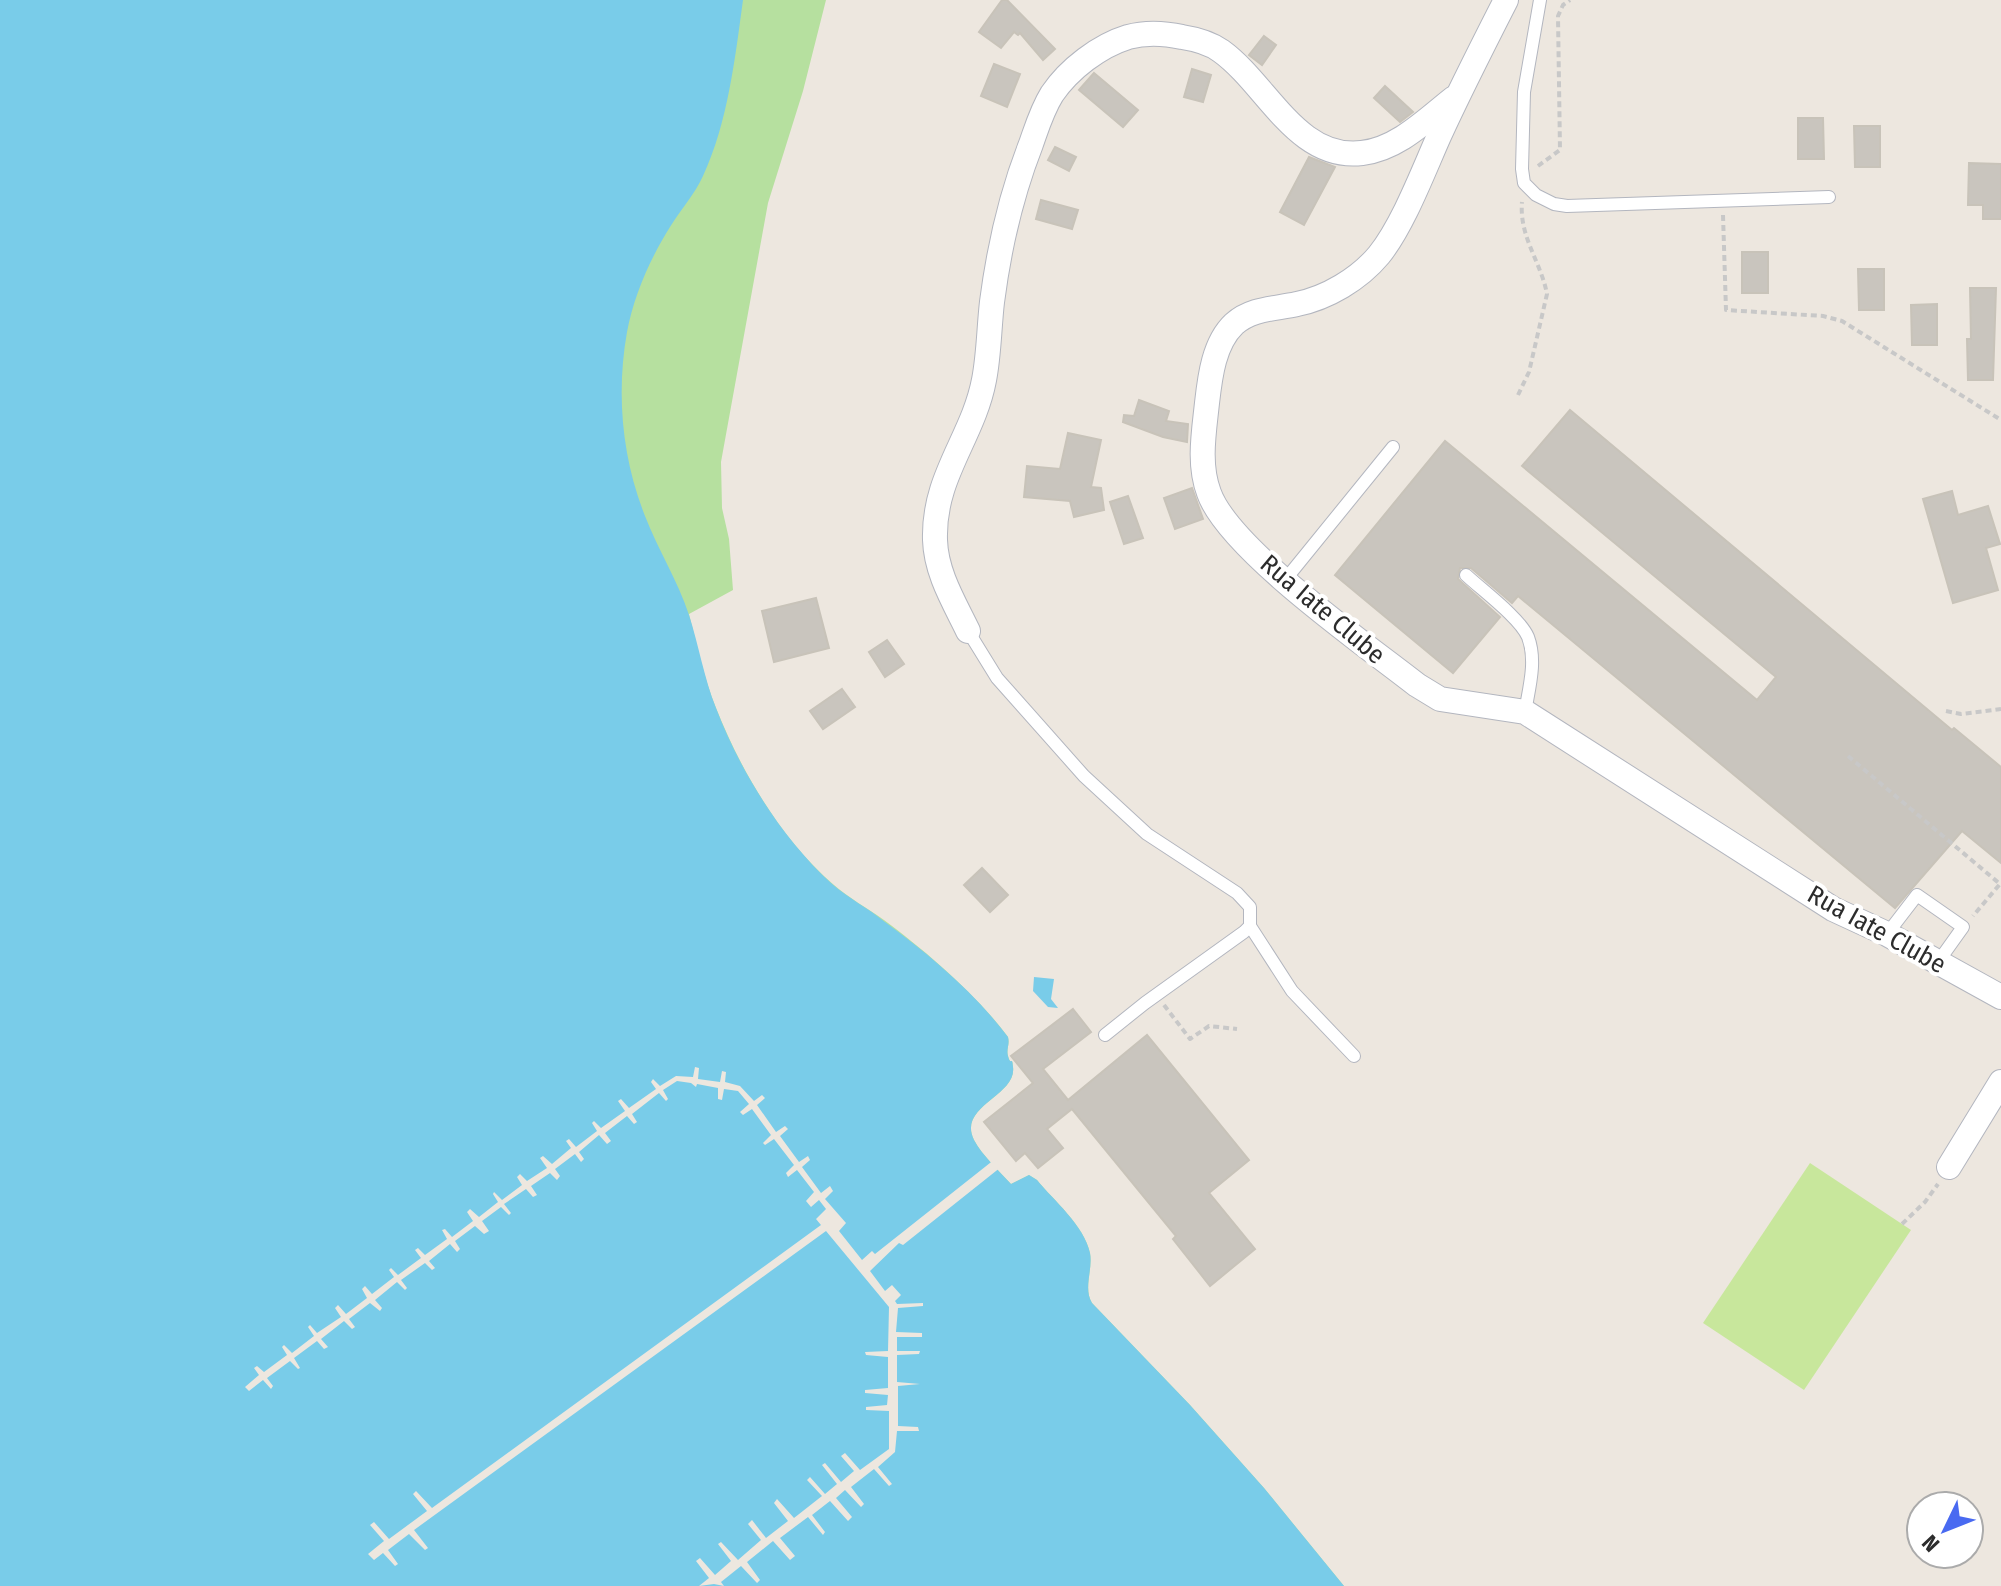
<svg xmlns="http://www.w3.org/2000/svg" width="2001" height="1586" font-family="'Fira Sans Condensed',sans-serif">
<style>
.green{fill:#b6e09f}
.pitch{fill:#c8e79c}
.water{fill:#79cce9}
.pier{fill:#ede7df}
.building{fill:#c9c5be;stroke:#c8c3b9;stroke-width:2}
.lines{fill:none;stroke-linecap:round;stroke-linejoin:round}
.lane-casing{stroke:#b3b6bf;stroke-width:14}
.street-casing{stroke:#b3b6bf;stroke-width:26}
.path{stroke:#c8c8c8;stroke-width:4;stroke-dasharray:6 4;stroke-linecap:butt}
.lane{stroke:#fff;stroke-width:12}
.street{stroke:#fff;stroke-width:24}
.labels{text-anchor:middle;stroke-width:8;stroke-linejoin:round;paint-order:stroke}
.street-label{font-size:26px;fill:#2c2c2c;stroke:#fff}
</style>
<rect width="100%" height="100%" fill="#ede7df"/>
<path class="green" d="M643,0h183l-23,91 -35,112 -47,259 1,46 7,31 4,51 -44,24c8,32 15,64 27,94 25,63 66,133 118,177 15,13 33,23 50,35 42,31 93,75 124,117 2,8 -2,12 0,19 3,11 4,-1 5,11 4,29 -56,39 -39,73 8,15 25,31 37,44l18,-9 8,5c17,21 47,45 53,73 3,17 -7,35 2,50l98,102 74,83 80,98h-92l-450,-667 -242,-556z"/>
<polygon class="pitch" points="1810,1163 1911,1230 1804,1390 1703,1323"/>
<g class="water">
<path d="M0,0h743c-8,58 -15,122 -40,176 -8,18 -22,33 -33,51 -20,32 -36,68 -43,105 -11,62 -5,126 18,184 13,34 33,65 44,99 10,31 15,63 27,93 24,63 65,129 115,175 17,15 37,25 54,39 44,32 90,71 123,115 2,8 -2,12 0,19 3,11 4,-1 5,11 4,29 -56,39 -39,73 8,15 25,31 37,44l18,-9 8,5c17,21 47,45 53,73 3,17 -7,35 2,50l98,102 74,83 80,98h-1344z"/>
<polygon points="1034,977 1054,979 1051,999 1058,1008 1048,1007 1033,991"/>
</g>
<polygon class="pier" points="695,1067 699,1068 698,1079 720,1082 722,1071 726,1072 725,1082 740,1086 754,1101 762,1095 765,1098 757,1105 776,1132 785,1126 788,1129 780,1136 799,1162 808,1156 810,1160 802,1167 821,1193 830,1186 833,1191 825,1199 846,1223 839,1231 862,1260 872,1251 875,1254 995,1159 1001,1167 903,1245 899,1243 870,1271 885,1291 892,1285 901,1295 895,1301 897,1304 923,1303 923,1306 898,1308 896,1332 922,1333 922,1337 897,1337 897,1351 920,1351 919,1354 897,1355 897,1382 920,1384 898,1386 898,1426 918,1427 919,1431 897,1431 895,1452 878,1467 892,1484 889,1486 874,1469 851,1487 864,1504 861,1507 845,1490 836,1498 852,1517 848,1521 830,1501 812,1515 825,1532 823,1535 808,1517 780,1538 795,1556 790,1560 773,1541 747,1562 760,1580 757,1583 741,1566 721,1582 724,1586 714,1584 699,1586 709,1578 696,1561 700,1558 715,1575 731,1561 718,1544 721,1542 738,1560 761,1540 748,1524 752,1520 766,1538 788,1521 774,1503 777,1499 794,1518 822,1496 807,1480 810,1477 825,1494 837,1484 822,1465 825,1463 841,1482 854,1471 841,1456 845,1453 860,1470 889,1449 889,1411 866,1410 866,1407 887,1405 888,1395 865,1393 865,1390 888,1388 888,1357 866,1355 865,1352 888,1351 889,1307 826,1231 414,1530 428,1548 425,1550 409,1534 388,1550 398,1564 395,1566 383,1553 374,1560 368,1554 384,1541 370,1525 374,1522 389,1539 427,1511 413,1494 416,1491 432,1508 821,1225 816,1219 826,1209 819,1200 811,1207 806,1201 814,1192 797,1170 788,1177 786,1173 794,1165 774,1139 765,1145 763,1143 771,1135 752,1109 743,1115 740,1112 749,1104 738,1091 724,1089 722,1100 718,1099 718,1088 697,1084 696,1087 691,1083 677,1081 663,1090 668,1099 666,1101 659,1093 632,1114 637,1122 634,1124 627,1116 605,1133 611,1141 607,1144 599,1135 579,1152 584,1159 581,1162 575,1154 555,1169 560,1176 557,1180 550,1173 531,1186 537,1195 533,1197 526,1189 504,1204 511,1213 509,1215 501,1207 482,1221 489,1231 484,1234 475,1226 455,1241 460,1249 457,1252 450,1244 429,1261 435,1268 432,1270 425,1263 401,1280 407,1288 405,1290 397,1282 375,1300 382,1308 380,1311 370,1303 349,1319 355,1327 352,1329 344,1321 321,1339 328,1347 324,1349 317,1341 294,1358 300,1368 298,1369 290,1361 267,1378 273,1386 271,1389 263,1380 249,1391 245,1387 259,1375 254,1368 257,1366 264,1372 287,1355 282,1347 284,1345 292,1353 314,1336 308,1327 310,1325 317,1333 341,1317 335,1308 338,1305 346,1314 367,1298 362,1289 365,1286 372,1294 394,1277 389,1270 391,1268 398,1275 421,1258 415,1250 418,1248 425,1255 447,1239 442,1230 445,1229 452,1237 473,1221 467,1212 470,1209 479,1217 498,1202 493,1194 494,1192 502,1200 522,1185 517,1177 520,1174 527,1181 547,1168 540,1158 543,1156 552,1164 571,1148 566,1141 569,1139 576,1147 597,1131 592,1123 594,1121 601,1128 625,1111 618,1101 621,1099 629,1108 656,1089 651,1082 653,1079 660,1086 676,1076 693,1077"/>
<g class="building">
<polygon points="1002,0 1007,0 1055,49 1043,60 1020,33 1018,35 1014,32 1001,48 979,32"/>
<polygon points="1264,36 1276,45 1262,65 1249,55"/>
<polygon points="994,64 1020,74 1007,107 981,96"/>
<polygon points="1192,69 1211,75 1203,102 1184,97"/>
<polygon points="1094,73 1138,110 1123,127 1079,90"/>
<polygon points="1385,86 1413,112 1400,122 1374,98"/>
<polygon points="1798,118 1823,118 1824,159 1798,159"/>
<polygon points="1854,126 1880,126 1880,167 1855,167"/>
<polygon points="1055,147 1076,157 1069,171 1048,160"/>
<polygon points="1309,157 1335,167 1304,225 1280,212"/>
<polygon points="1969,163 2001,164 2001,219 1983,219 1983,205 1968,205"/>
<polygon points="1041,200 1078,210 1072,229 1036,219"/>
<rect x="1742" y="252" width="26" height="41"/>
<polygon points="1858,269 1884,269 1884,310 1859,310"/>
<polygon points="1970,288 1996,288 1993,380 1968,380 1967,339 1971,339"/>
<polygon points="1937,304 1937,345 1912,345 1911,305"/>
<polygon points="1139,400 1169,411 1166,421 1188,424 1187,442 1163,437 1123,422 1124,415 1134,416"/>
<polygon points="1570,410 1952,730 1954,728 2001,767 2001,863 1962,831 1895,908 1518,596 1512,603 1471,568 1460,568 1458,579 1500,617 1453,673 1335,575 1445,441 1757,700 1776,677 1522,466"/>
<polygon points="1068,433 1101,440 1091,487 1101,488 1104,510 1074,517 1070,501 1024,497 1027,466 1060,469"/>
<polygon points="1192,488 1203,519 1175,529 1164,498"/>
<polygon points="1952,491 1958,515 1988,506 2000,544 1986,548 1998,590 1953,603 1923,499"/>
<polygon points="1128,496 1143,538 1124,544 1110,502"/>
<polygon points="816,598 829,648 774,662 762,611"/>
<polygon points="887,640 904,664 885,677 869,652"/>
<polygon points="842,689 855,707 823,729 810,711"/>
<polygon points="982,868 1008,895 990,912 964,885"/>
<polygon points="1073,1009 1091,1032 1043,1069 1068,1100 1147,1035 1249,1160 1209,1193 1255,1249 1210,1286 1173,1239 1176,1236 1072,1109 1047,1129 1063,1148 1038,1168 1025,1153 1016,1161 984,1122 1033,1083 1011,1056"/>
</g>
<g class="lines">
<defs>
<g id="lane">
<polyline points="1540,0 1524,92 1522,169 1524,183 1536,195 1554,204 1567,206 1829,197"/>
<path d="M1466,575c16,15 54,43 62,62 9,24 1,51 -3,75"/>
<polyline points="1285,580 1393,447"/>
<polyline points="968,631 997,678 1084,776 1147,834 1237,893 1250,907 1250,926 1244,932 1145,1003 1105,1035"/>
<polyline points="1250,926 1292,991 1354,1056"/>
<polyline points="1887,934 1917,895 1963,927 1938,962"/>
</g>
<g id="street">
<path d="M1506,0c-23,45 -46,90 -67,136 -16,36 -36,89 -60,119 -20,24 -52,43 -82,49 -22,5 -45,4 -63,20 -20,19 -24,52 -27,79 -3,29 -9,61 2,90 20,56 157,152 208,192l23,14 85,13 308,197 54,25 114,63"/>
<path d="M968,631c-14,-29 -32,-58 -33,-91 -2,-64 38,-102 49,-160 5,-25 5,-52 8,-78 7,-54 19,-107 39,-158 6,-17 11,-34 21,-50 17,-25 47,-48 76,-57 18,-5 36,-4 54,0 13,2 28,6 39,14 46,33 76,110 141,102 36,-4 65,-34 92,-55"/>
<polyline points="1949,1167 2001,1082"/>
</g>
</defs>
<use href="#lane" class="lane-casing"/>
<use href="#street" class="street-casing"/>
<g class="path">
<polyline points="1538,166 1560,150 1558,16 1563,5 1570,0"/>
<polyline points="1723,215 1726,310 1823,316 1842,321 2001,420"/>
<path d="M1518,395l11,-23 18,-78c-6,-32 -28,-57 -25,-92"/>
<polyline points="1946,711 1961,714 2001,709"/>
<polyline points="1848,756 2000,884 1973,916"/>
<polyline points="1164,1005 1190,1039 1209,1026 1237,1029"/>
<polyline points="1902,1224 1925,1202 1938,1184"/>
</g>
<use href="#lane" class="lane"/>
<use href="#street" class="street"/>
</g>
<g class="labels">
<g class="street-label">
<text transform="translate(1323 609) rotate(40)" y="9">Rua Iate Clube</text>
<text transform="translate(1877 929) rotate(29)" y="9">Rua Iate Clube</text>
</g>
</g>
<g transform="translate(1945 1530) rotate(227)"><circle r="38" fill="#ffffff" stroke="#ababab" stroke-width="2"/>
<path d="M0-6L14 30L0 20L-14 30Z" fill="#496af1"/>
<text y="-12" font-size="22" font-weight="bold" text-anchor="middle" fill="#2c2c2c">N</text>
</g>
</svg>
